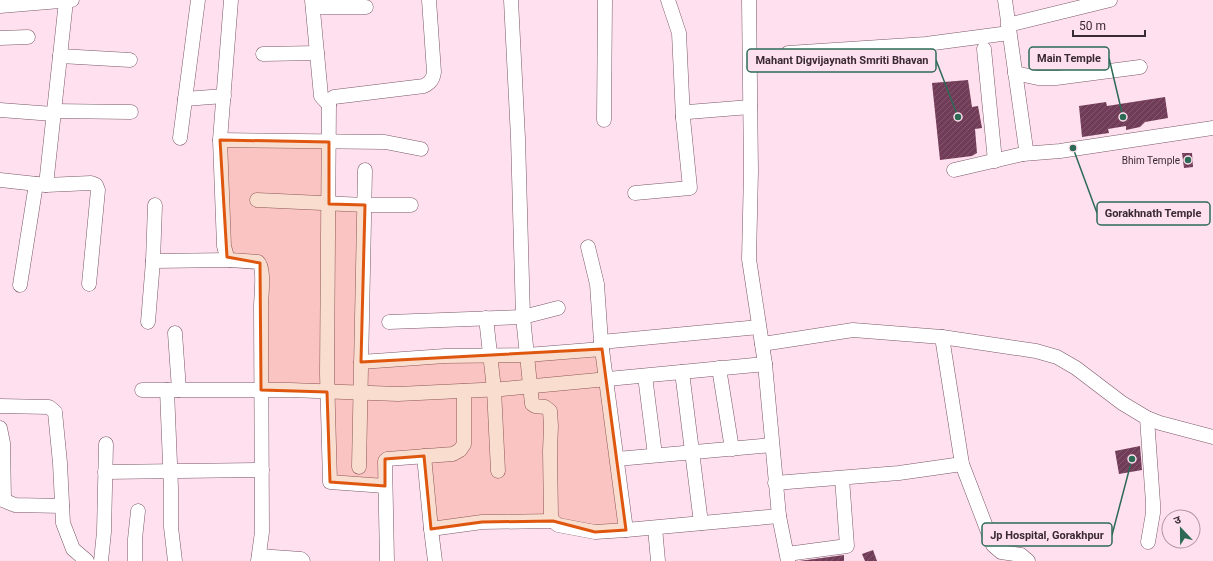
<svg xmlns="http://www.w3.org/2000/svg" width="1213" height="561" font-family="Roboto,'Noto Sans Devanagari',sans-serif">
<style>
.building{fill:url(#building-hatch)}
.lines{fill:none;stroke-linecap:round;stroke-linejoin:round}
.minor-casing{stroke:#795868;stroke-width:15}
.minor{stroke:#fff;stroke-width:14}
.marked{fill:#df570e;fill-opacity:0.2;stroke:#df570e;stroke-width:3;stroke-linejoin:round}
.poi-dot{fill:#2d6a56;stroke:#ffe0ee;stroke-width:1.5}
.labels{text-anchor:middle;stroke-width:4;stroke-linejoin:round;paint-order:stroke}
.poi-label{font-size:10px;fill:#392a31;stroke:#ffe0ee;text-anchor:end}
.leader{fill:none;stroke:#2d6a56;stroke-width:1.5}
.callout-dot{fill:#2d6a56;stroke:#ffe0ee;stroke-width:1.5}
.callout{fill:#ffe0ee;stroke:#2d6a56;stroke-width:1.5}
.callout-label{font-size:11px;text-anchor:middle;font-weight:bold;fill:#392a31}
</style>
<defs>
<pattern id="building-hatch" width="6" height="6" patternUnits="userSpaceOnUse"><rect width="6" height="6" fill="#713c58"/><path d="M-1 1l2-2M0 6l6-6M5 7l2-2" fill="none" stroke="#82566d"/></pattern>
</defs>
<rect width="100%" height="100%" fill="#ffe0ee"/>
<g class="building">
<polygon points="968,80 972,107 978,106 982,128 975,129 977,153 972,156 940,160 932,83"/>
<polygon points="1165,97 1168,118 1145,122 1140,127 1126,130 1126,126 1108,129 1109,133 1082,137 1079,106 1106,102 1107,106"/>
<polygon points="1182,153 1192,153 1193,167 1184,168"/>
<polygon points="1140,446 1142,470 1119,474 1115,451"/>
<polygon points="873,550 877,561 865,561 862,554"/>
<polygon points="844,555 844,561 799,561"/>
</g>
<g class="lines">
<defs>
<g id="minor">
<path d="M231,0l-11,140 4,106 3,11 3,3 28,2c7,6 3,35 3,45l1,225 -4,29"/>
<polyline points="312,0 321,96 329,105"/>
<polyline points="511,0 518,138 523,317 532,404 535,406 545,407 550,411 551,426 550,451 551,516 553,521 558,525 595,532 626,530 779,516"/>
<polyline points="668,0 679,33 683,118"/>
<polyline points="749,0 751,171 749,259 765,364 779,516 788,561"/>
<polyline points="0,6 72,0"/>
<polyline points="313,7 366,7"/>
<polyline points="1008,25 1110,0"/>
<polyline points="0,38 28,37"/>
<polyline points="984,49 995,161"/>
<polyline points="788,53 926,44 1009,33"/>
<polyline points="263,54 317,53"/>
<polyline points="60,56 130,60"/>
<polyline points="1015,73 1038,78 1056,78 1140,67"/>
<polyline points="185,99 224,96"/>
<polyline points="0,110 53,114"/>
<polyline points="53,111 131,112"/>
<polyline points="604,120 605,0"/>
<polyline points="180,138 198,0"/>
<polyline points="220,140 385,142 421,149"/>
<polyline points="1023,154 1060,151 1213,128"/>
<polyline points="954,170 1023,154 1025,152 1026,149 1005,0"/>
<polyline points="0,180 46,185 91,183 96,185 98,190 89,284"/>
<polyline points="46,185 66,1"/>
<polyline points="635,193 690,188 683,118 683,116 688,112 750,107"/>
<polyline points="257,200 365,205 411,205"/>
<polyline points="155,205 153,261 230,260"/>
<polyline points="588,247 597,284 601,342 626,530"/>
<polyline points="20,285 36,184"/>
<polyline points="486,318 494,389 498,471"/>
<polyline points="148,322 153,261"/>
<polyline points="389,322 523,317 558,308"/>
<polyline points="175,333 179,390"/>
<polyline points="942,337 962,464 993,545 1001,552 1021,555 1028,561"/>
<polyline points="601,342 759,327"/>
<polyline points="762,344 853,330 942,337 1036,351 1057,357 1076,368 1122,403 1147,418 1160,423 1213,437"/>
<polyline points="361,362 445,356 527,355 602,349"/>
<polyline points="719,368 732,449"/>
<polyline points="682,372 701,523"/>
<polyline points="645,376 655,455"/>
<polyline points="142,390 290,390 398,394 502,389 765,364"/>
<polyline points="167,390 171,488 171,527 175,561"/>
<polyline points="0,406 49,407 55,412 60,463 63,523 73,549 87,561"/>
<polyline points="1147,418 1153,503 1153,513 1148,542"/>
<polyline points="0,428 3,443 4,500"/>
<polyline points="424,456 431,529 435,561"/>
<polyline points="617,459 772,445"/>
<polyline points="359,467 365,170"/>
<polyline points="105,472 262,470"/>
<polyline points="775,483 899,473 962,464"/>
<path d="M385,486l-55,-4 -3,-108 2,-272 2,-3 3,-2 90,-11c7,-4 9,-7 10,-14l-5,-72"/>
<polyline points="0,499 15,505 62,506"/>
<polyline points="655,528 658,561"/>
<polyline points="431,529 482,522 553,521"/>
<polyline points="787,554 847,546 842,478"/>
<polyline points="259,556 301,559 303,561"/>
<polyline points="101,561 104,532 106,444"/>
<polyline points="135,561 135,539 138,511"/>
<polyline points="387,561 385,461 387,459 453,454 460,450 464,444 464,391"/>
</g>
</defs>
<use href="#minor" class="minor-casing"/>
<use href="#minor" class="minor"/>
</g>
<path class="marked" d="M220,140l109,2v62l36,1 -4,157 241,-13 24,181 -31,2 -42,-11 -71,1 -51,7 -7,-73 -39,3v27l-55,-4 -3,-90 -66,-2 -1,-127 -33,-6z"/>
<circle class="poi-dot" cx="1188" cy="160" r="4"/>
<g class="labels">
<g class="poi-label">
<text x="1180" y="164">Bhim Temple</text>
</g>
</g>
<path class="leader" d="M1123 117L1109 58M958 117L936 60M1073 148L1097 213M1132 459L1112 535"/>
<g class="callout-dot">
<circle cx="1123" cy="117" r="4"/>
<circle cx="958" cy="117" r="4"/>
<circle cx="1073" cy="148" r="4"/>
<circle cx="1132" cy="459" r="4"/>
</g>
<g class="callout">
<rect x="1029" y="47" width="80" height="23" rx="4"/>
<rect x="747" y="49" width="189" height="23" rx="4"/>
<rect x="1097" y="202" width="113" height="23" rx="4"/>
<rect x="982" y="523" width="130" height="23" rx="4"/>
</g>
<g class="callout-label">
<text x="1069" y="62">Main Temple</text>
<text x="842" y="64">Mahant Digvijaynath Smriti Bhavan</text>
<text x="1153" y="217">Gorakhnath Temple</text>
<text x="1047" y="539">Jp Hospital, Gorakhpur</text>
</g>
<g transform="translate(1181 529) rotate(338)"><circle r="19" fill="#ffe0ee" stroke="#b097a2"/>
<path d="M0-3L7 15L0 10L-7 15Z" fill="#2d6a56"/>
<text y="-6" font-size="11" font-weight="bold" text-anchor="middle" fill="#392a31">उ</text>
</g>
<path d="M1073 30v6h72v-6" fill="none" stroke="#392a31" stroke-width="2"/>
<text x="1079" y="30" font-size="12" fill="#392a31" stroke="#ffe0ee" stroke-width="3" paint-order="stroke">50 m</text>
</svg>
